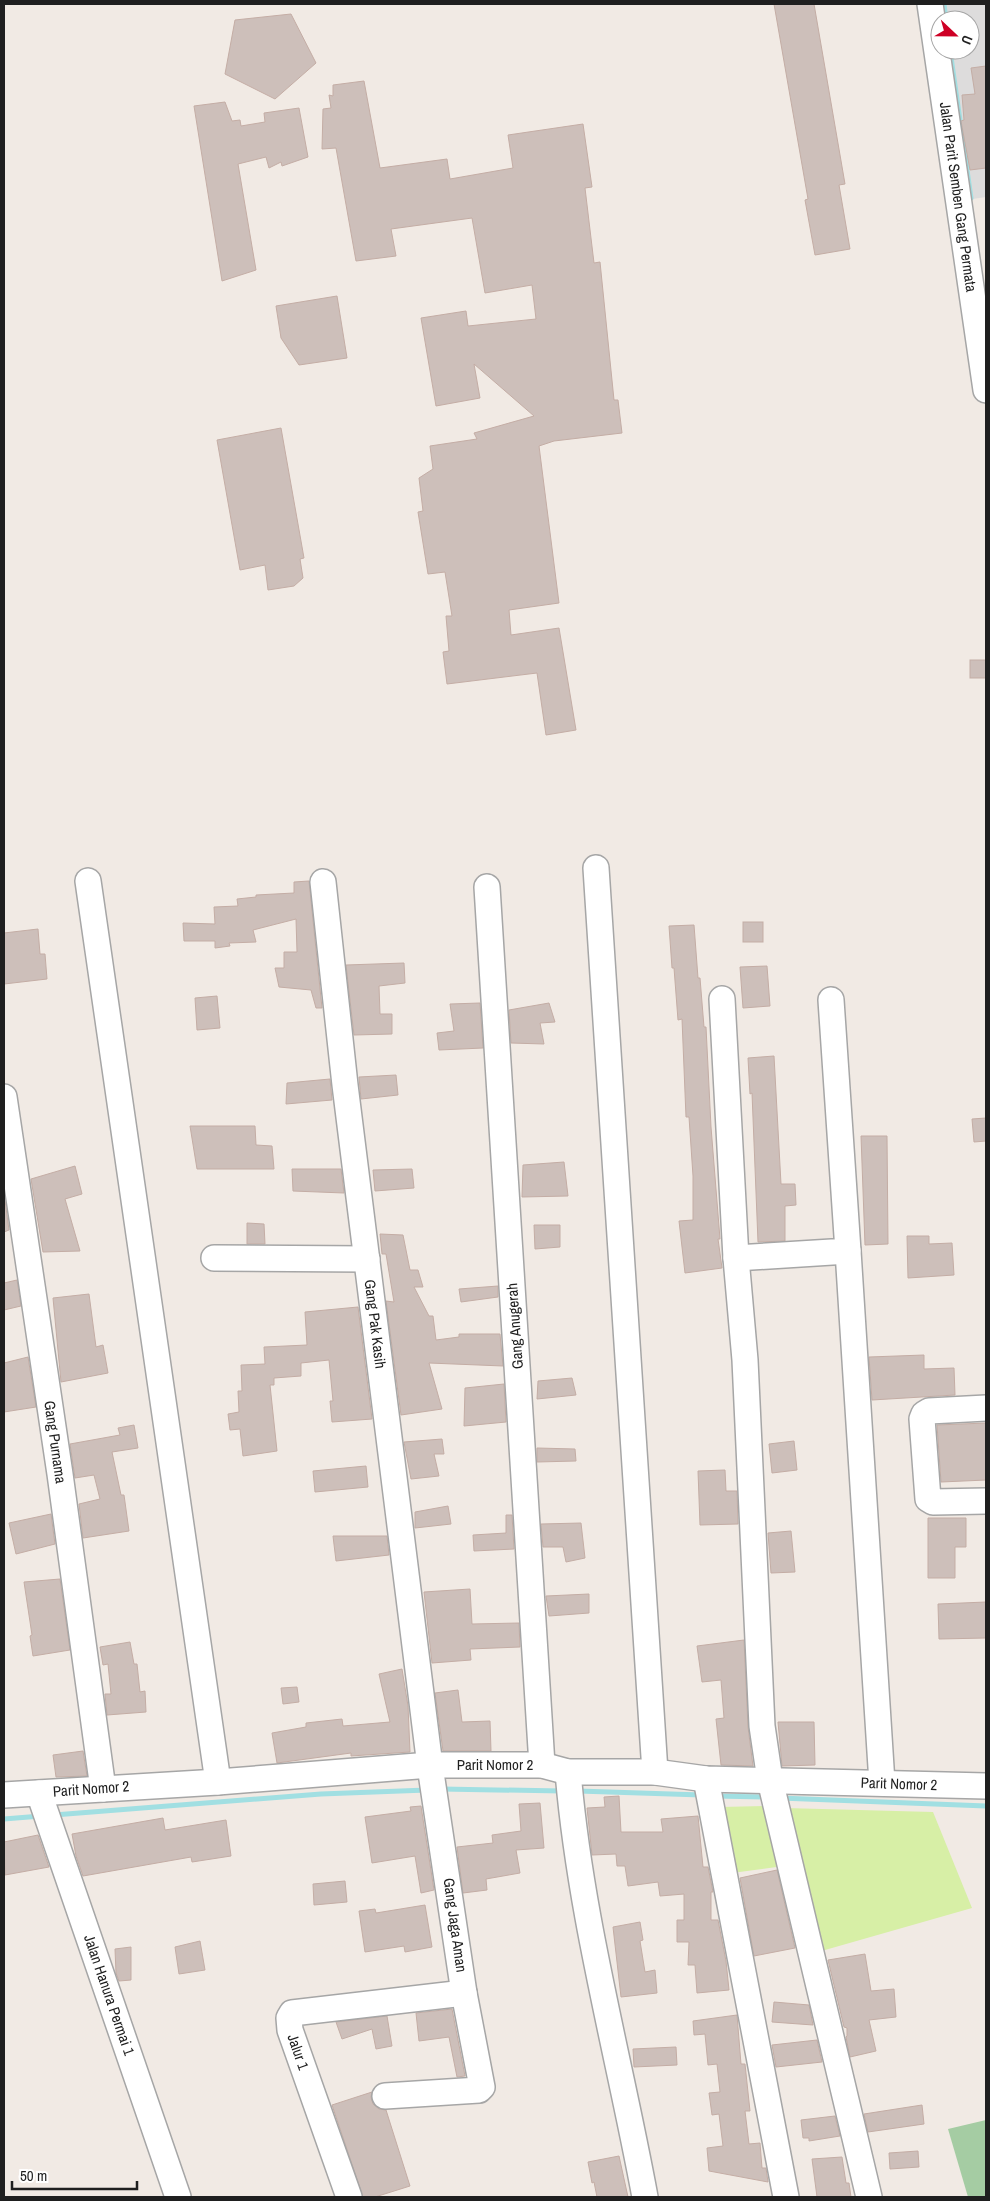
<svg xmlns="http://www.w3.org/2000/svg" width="990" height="2201" font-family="'Archivo Narrow',sans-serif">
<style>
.residential{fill:#dddcdc}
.grass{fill:#d7efa6}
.cemetery{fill:#a5cca3}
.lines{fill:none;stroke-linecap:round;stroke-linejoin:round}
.stream{stroke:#a1dfe2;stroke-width:5}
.building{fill:#cdbfba;stroke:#c4ada5}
.minor-casing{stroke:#a6a6a6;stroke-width:28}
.minor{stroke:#fff;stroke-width:25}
.labels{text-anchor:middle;stroke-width:5;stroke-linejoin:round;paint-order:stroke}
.street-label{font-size:15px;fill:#1f1f1f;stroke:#fff}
</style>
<rect width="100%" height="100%" fill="#f1eae4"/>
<polygon class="residential" points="941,4 986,4 986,197 966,200 947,50 970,50 970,20 943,20"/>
<g class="grass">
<polygon points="767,1806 784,1866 732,1873 721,1807"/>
<polygon points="785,1808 933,1812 972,1908 818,1952"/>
</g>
<polygon class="cemetery" points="986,2120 986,2197 968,2197 948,2129"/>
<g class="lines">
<g class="stream">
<polyline points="944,4 946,20"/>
<polyline points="950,50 971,198"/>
<polyline points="441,1789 562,1791"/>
<polyline points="578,1791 702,1795"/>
<polyline points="715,1796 767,1797"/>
<polyline points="780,1798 986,1806"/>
<polyline points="54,1815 321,1794 427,1790"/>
<polyline points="4,1819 41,1816"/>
</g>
</g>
<g class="building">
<polygon points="774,4 814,4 845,184 839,185 850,249 815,255 805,200 808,199"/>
<polygon points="291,14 316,63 275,99 225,74 235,20"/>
<polygon points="986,66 986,168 970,170 961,121 964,120 962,95 975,94 971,68"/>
<polygon points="364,81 380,168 447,159 450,179 513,168 508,135 583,124 592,187 585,188 594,263 600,262 614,400 618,400 622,433 554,441 539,446 559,603 509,610 511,635 559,628 576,730 546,735 537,673 447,684 443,652 449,651 446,616 452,616 445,572 428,574 418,512 423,511 419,478 433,469 430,446 477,439 474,433 534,416 474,364 480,398 436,406 421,318 466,311 468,326 536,319 532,285 485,293 472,218 391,229 396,256 356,261 336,148 322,149 323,109 331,108 329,95 333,96 333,85"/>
<polygon points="225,102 232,121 240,120 241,126 265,122 264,113 299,108 308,157 282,166 281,162 269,168 266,157 238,164 256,270 222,281 194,106"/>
<polygon points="337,296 347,358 299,365 281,338 276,306"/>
<polygon points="281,428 304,558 300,559 303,578 294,586 268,590 265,565 240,570 217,440"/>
<rect x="970" y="660" width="16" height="18"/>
<polygon points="309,881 322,1008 316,1008 311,990 279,987 275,968 284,968 284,952 297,952 296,919 253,930 256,942 229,943 230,946 215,948 215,941 184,941 183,923 215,924 214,907 238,906 237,899 256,897 256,895 294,893 294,882"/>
<rect x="743" y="922" width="20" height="20"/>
<polygon points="694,925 698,978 700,978 704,1027 706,1027 711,1127 720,1239 718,1239 722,1268 685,1273 679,1221 693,1220 693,1176 689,1117 686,1117 682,1019 678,1020 674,968 672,968 669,926"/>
<polygon points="38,929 40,954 45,954 47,979 4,984 4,933"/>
<polygon points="404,963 405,983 379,986 380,1014 392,1014 392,1034 354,1035 346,965"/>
<polygon points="767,966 770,1006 743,1008 740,967"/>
<polygon points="217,996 220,1028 197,1030 195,998"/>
<polygon points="480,1003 483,1048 439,1050 437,1033 454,1031 450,1004"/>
<polygon points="549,1003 555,1022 540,1023 544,1044 511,1043 509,1010"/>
<polygon points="774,1056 781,1184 795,1184 796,1205 785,1206 785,1241 758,1242 752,1093 750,1094 748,1058"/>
<polygon points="396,1075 398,1095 361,1099 359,1077"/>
<polygon points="330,1079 332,1100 286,1104 287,1083"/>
<polygon points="986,1118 986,1141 974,1142 972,1119"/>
<polygon points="190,1126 255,1126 256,1145 272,1146 274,1169 197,1169"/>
<polygon points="861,1136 887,1136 888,1244 865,1245"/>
<polygon points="564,1162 568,1196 522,1197 523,1165"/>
<polygon points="75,1166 82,1194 65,1199 80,1251 43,1252 31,1179"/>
<polygon points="292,1169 341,1169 344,1193 293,1191"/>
<polygon points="412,1169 414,1188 375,1191 373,1170"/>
<polygon points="4,1193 9,1230 4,1232"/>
<polygon points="247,1223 264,1224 265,1244 247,1244"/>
<polygon points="534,1225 560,1225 560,1247 535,1249"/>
<polygon points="380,1234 403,1235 410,1270 418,1270 423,1287 414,1287 429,1316 433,1316 436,1340 459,1337 459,1334 500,1334 503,1366 429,1363 442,1409 401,1415 386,1301 394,1302 386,1254 382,1254"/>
<polygon points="907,1236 929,1236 929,1244 952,1243 954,1275 908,1278"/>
<polygon points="17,1280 21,1306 4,1310 4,1283"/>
<polygon points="498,1286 498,1297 461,1302 459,1289"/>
<polygon points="89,1294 96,1347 103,1345 108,1373 61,1382 53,1298"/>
<polygon points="358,1307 372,1419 332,1422 330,1401 333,1401 329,1360 301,1363 301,1376 274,1378 274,1385 270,1385 277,1451 243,1456 240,1429 230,1430 228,1414 239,1412 238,1391 242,1391 241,1365 265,1364 264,1347 307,1345 305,1312"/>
<polygon points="924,1355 924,1369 954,1368 955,1395 872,1400 869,1357"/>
<polygon points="28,1357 36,1407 4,1412 4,1363"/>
<polygon points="572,1378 576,1395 537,1399 538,1381"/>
<polygon points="504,1384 506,1422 464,1426 465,1388"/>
<polygon points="986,1423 986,1480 941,1482 937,1425"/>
<polygon points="134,1425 138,1448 112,1452 121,1495 124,1495 129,1531 83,1538 79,1504 100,1499 94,1475 75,1478 70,1444 120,1435 118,1428"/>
<polygon points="442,1439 444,1454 434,1454 439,1476 411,1479 404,1442"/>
<polygon points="794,1441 797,1470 772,1473 769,1444"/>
<polygon points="537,1448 575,1449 576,1461 537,1462"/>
<polygon points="366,1466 368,1487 315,1492 313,1471"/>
<polygon points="725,1470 726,1491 737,1491 738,1524 700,1525 698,1471"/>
<polygon points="448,1506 451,1524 415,1528 415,1512"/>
<polygon points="51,1514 55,1544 16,1554 9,1523"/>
<polygon points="506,1515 512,1515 514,1549 474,1551 473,1535 506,1533"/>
<polygon points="928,1518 966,1518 966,1547 955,1547 955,1578 928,1578"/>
<polygon points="581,1523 585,1558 566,1562 563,1547 543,1547 541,1524"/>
<polygon points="791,1531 795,1572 771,1573 768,1533"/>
<polygon points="333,1536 387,1536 389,1555 336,1561"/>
<polygon points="60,1579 70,1650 33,1656 30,1636 32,1635 24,1582"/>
<polygon points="470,1589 472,1624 519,1623 520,1647 470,1649 471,1660 432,1663 424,1592"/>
<polygon points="589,1594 589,1613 549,1616 546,1596"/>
<polygon points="986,1602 986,1638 939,1639 938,1604"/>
<polygon points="744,1640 748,1727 753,1766 721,1765 716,1719 724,1718 721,1680 702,1682 697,1646"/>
<polygon points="130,1642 134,1664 137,1664 140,1692 145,1691 146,1712 107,1715 105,1694 111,1694 108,1664 103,1665 100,1647"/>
<polygon points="402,1669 408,1706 410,1752 351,1756 351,1753 277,1763 272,1733 306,1727 306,1723 342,1719 343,1726 390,1722 379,1674"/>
<polygon points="297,1687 299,1702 283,1704 281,1688"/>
<polygon points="458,1690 462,1722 490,1721 491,1751 443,1751 435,1693"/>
<polygon points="778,1722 814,1722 815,1765 782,1766"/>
<polygon points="83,1751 87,1776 56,1777 53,1755"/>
<polygon points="619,1796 621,1832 663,1832 661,1819 698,1816 703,1867 708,1867 713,1892 711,1892 711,1920 718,1920 726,1961 729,1990 697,1993 695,1965 688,1965 689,1942 677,1942 677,1920 684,1920 684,1894 660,1896 658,1882 628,1886 625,1866 617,1866 616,1854 592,1855 587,1808 605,1807 604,1797"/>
<polygon points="540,1803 544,1848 516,1850 520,1873 486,1879 487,1890 463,1893 457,1847 493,1843 492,1835 521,1831 519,1804"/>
<polygon points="421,1806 434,1890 421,1893 415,1856 372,1863 365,1817 411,1811 410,1807"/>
<polygon points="163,1818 165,1830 226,1820 231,1856 192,1862 191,1857 83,1876 76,1856 72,1834"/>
<polygon points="38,1835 49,1867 5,1875 4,1842"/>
<polygon points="777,1870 795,1948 754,1956 740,1878"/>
<polygon points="345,1881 347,1902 314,1905 313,1884"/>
<polygon points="425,1905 432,1947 405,1952 404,1946 365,1952 359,1911 375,1909 376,1913"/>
<polygon points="640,1922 643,1940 640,1941 645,1972 655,1970 657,1993 621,1997 613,1927"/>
<polygon points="200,1941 205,1970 179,1974 175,1947"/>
<polygon points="131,1947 131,1980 119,1981 116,1973 115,1949"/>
<polygon points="865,1954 871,1991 894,1989 896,2017 869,2020 876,2051 850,2057 846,2037 847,2036 847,2028 844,2027 828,1960"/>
<polygon points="774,2002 809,2005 813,2025 772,2022"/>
<polygon points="452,2009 465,2076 457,2077 449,2037 419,2041 416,2013"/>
<polygon points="737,2015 741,2064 745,2064 747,2083 750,2111 745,2111 749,2144 760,2143 762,2168 766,2168 768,2182 709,2171 707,2148 723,2146 719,2114 712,2115 709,2093 720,2092 717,2064 708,2065 705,2034 694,2035 693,2021"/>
<polygon points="387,2016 392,2046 376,2049 372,2029 342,2039 336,2022"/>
<polygon points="817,2040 822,2062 776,2067 772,2045"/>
<polygon points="676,2047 677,2065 634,2067 633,2049"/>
<polygon points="372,2092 371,2097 373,2104 379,2109 386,2110 410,2186 375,2197 363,2197 332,2105"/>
<polygon points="922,2105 924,2124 868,2132 864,2114"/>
<polygon points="835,2116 840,2136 809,2141 809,2138 803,2138 801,2120"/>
<polygon points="918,2151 919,2167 890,2169 889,2153"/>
<polygon points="619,2156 628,2197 597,2197 594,2182 592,2183 588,2162"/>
<polygon points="842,2157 846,2183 849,2183 851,2197 817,2197 812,2159"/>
</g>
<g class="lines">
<defs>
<g id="minor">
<polyline points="930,4 986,390"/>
<polyline points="596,868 655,1772"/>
<polyline points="88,881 218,1782"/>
<polyline points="323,882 345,1085 430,1766 464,1993 482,2087 479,2090 385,2096"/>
<polyline points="487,887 542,1765"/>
<polyline points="722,999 736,1258 745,1360 762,1726 770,1780 869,2197"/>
<polyline points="4,1097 60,1474 103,1789"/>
<polyline points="848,1251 882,1783"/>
<polyline points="214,1258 367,1259"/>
<polyline points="736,1258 848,1251 831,1000"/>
<polyline points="986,1408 929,1411 924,1414 922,1419 928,1499 933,1502 986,1501"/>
<path d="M568,1772c12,144 51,284 77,425"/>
<polyline points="706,1779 786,2197"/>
<polyline points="39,1793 178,2197"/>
<polyline points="4,1795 218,1782 430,1765 542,1765 568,1772 655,1772 706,1779 986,1786"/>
<polyline points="349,2197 290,2030 289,2018 292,2013 464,1993"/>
</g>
</defs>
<use href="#minor" class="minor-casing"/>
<use href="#minor" class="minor"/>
</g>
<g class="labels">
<g class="street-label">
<text transform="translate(958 197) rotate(82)" y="5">Jalan Parit Semben Gang Permata</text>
<text transform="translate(375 1324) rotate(83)" y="5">Gang Pak Kasih</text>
<text transform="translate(515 1326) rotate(-94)" y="5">Gang Anugerah</text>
<text transform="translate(55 1442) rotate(82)" y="5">Gang Purnama</text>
<text x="495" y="1770">Parit Nomor 2</text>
<text transform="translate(899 1784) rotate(2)" y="5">Parit Nomor 2</text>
<text transform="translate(91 1789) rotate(-4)" y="5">Parit Nomor 2</text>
<text transform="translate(455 1925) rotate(82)" y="5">Gang Jaga Aman</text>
<text transform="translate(109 1995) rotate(71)" y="5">Jalan Hanura Permai 1</text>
<text transform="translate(298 2052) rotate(71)" y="5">Jalur 1</text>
</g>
</g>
<rect width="990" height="2201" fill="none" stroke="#1f1f1f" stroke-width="10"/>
<g transform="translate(955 35) rotate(112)"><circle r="24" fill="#ffffff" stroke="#a5a5a5"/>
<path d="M0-4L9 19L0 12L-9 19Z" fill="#ce0025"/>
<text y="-8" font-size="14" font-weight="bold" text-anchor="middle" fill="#1f1f1f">U</text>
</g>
<path d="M12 2181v8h125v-8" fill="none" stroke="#1f1f1f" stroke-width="2.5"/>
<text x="20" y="2181" font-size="15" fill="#1f1f1f" stroke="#ffffff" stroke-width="4" paint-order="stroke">50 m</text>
</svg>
